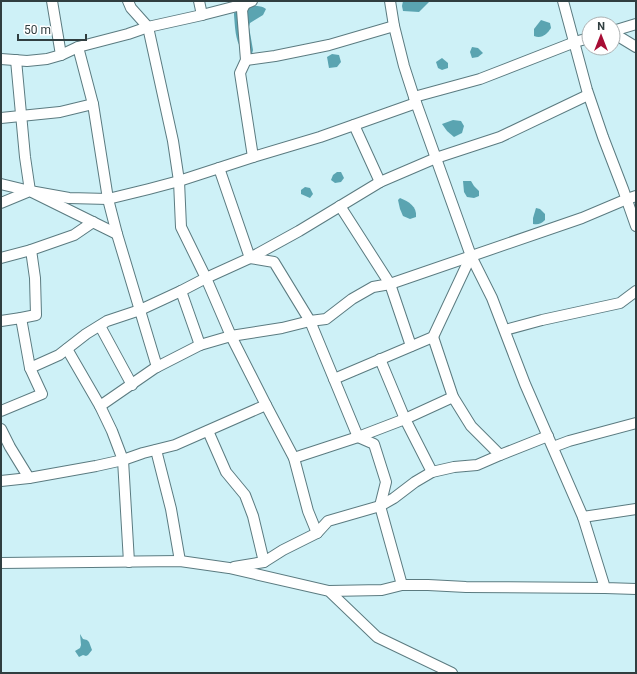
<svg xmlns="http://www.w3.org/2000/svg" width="637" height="674" font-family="Roboto,sans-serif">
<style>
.water{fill:#5aa4b1}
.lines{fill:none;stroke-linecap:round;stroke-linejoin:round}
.minor-casing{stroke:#5b7b80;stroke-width:12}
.minor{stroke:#fff;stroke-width:10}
</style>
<rect width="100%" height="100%" fill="#cef1f7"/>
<g class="water">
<polygon points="403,1 430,1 419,12 403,11 402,6"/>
<path d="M254,6c5,0 8,0 12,3l-3,6 -13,8 -1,4 4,23 -1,4 -1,1c-3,-1 -7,-3 -9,-5 -7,-9 -7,-24 -8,-35v-2l4,-2z"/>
<path d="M541,20l9,3 1,5c-4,6 -9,11 -17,8v-7z"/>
<polygon points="472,47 478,48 483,53 478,57 472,58 470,52"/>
<polygon points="332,54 339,55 341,62 337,67 329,68 327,57"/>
<polygon points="442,58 448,63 448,68 442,70 438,68 436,62"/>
<polygon points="453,120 461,121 464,126 462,133 454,137 447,131 442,124"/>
<polygon points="337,172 341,172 344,178 341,182 335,183 331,180 333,175"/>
<polygon points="463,181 471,181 474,186 479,191 479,196 474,198 467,197 464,192"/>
<polygon points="305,187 310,188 313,194 310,198 301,194 301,190"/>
<path d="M400,198c9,4 17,8 16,19l-6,2 -7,-3 -3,-7 -2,-9z"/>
<path d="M536,208l4,1 5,5v6c-4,4 -7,5 -12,4v-6z"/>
<polygon points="80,634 83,639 87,640 89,642 92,650 88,655 86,656 83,655 79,657 75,651 80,648 81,645"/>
</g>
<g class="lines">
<defs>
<g id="minor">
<polyline points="52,1 61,55"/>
<polyline points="128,1 131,8 148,27 173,141 179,181 181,227 206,278 231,336 266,405 294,458 308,511 317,533"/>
<polyline points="199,1 202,15"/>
<polyline points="390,1 394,26 404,66 414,97 471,256 492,298 525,384 583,517 605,588 636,589"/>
<polyline points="563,1 587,90 603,137 623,189 636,226"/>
<polyline points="245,4 242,10 246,60 240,73 253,157"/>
<polyline points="613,31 636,24"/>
<polyline points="613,33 636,47"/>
<polyline points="78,47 93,104 108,199 117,234 157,367"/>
<polyline points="1,59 27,61 47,59 61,55 78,47 128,34 148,27 202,15 245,4 252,1"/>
<polyline points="16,60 25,157 30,191"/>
<polyline points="246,60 275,56 329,45 394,26"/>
<polyline points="414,97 480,79 575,42 589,38"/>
<polyline points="1,118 60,112 93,104"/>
<polyline points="354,125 380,182"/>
<polyline points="219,168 250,258 274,262 310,321 358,437 374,444 386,482 380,506 402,585"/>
<polyline points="1,184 30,191 69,198 108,199 149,189 179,181 253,157 320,137 416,103"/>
<polyline points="1,203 30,191 117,234"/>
<polyline points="340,206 390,284 582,218 627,199 636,196"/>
<polyline points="1,258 31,250 74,235 93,222"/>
<polyline points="181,291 200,345"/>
<polyline points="21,318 30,368"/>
<polyline points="1,321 21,318 36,315 35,278 31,250"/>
<polyline points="100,326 132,385"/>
<polyline points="505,330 542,320 620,303 636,291"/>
<polyline points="433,337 453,397 471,426 500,455"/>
<polyline points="67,349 100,406 112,431 123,460 129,562"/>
<polyline points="380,359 405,419 432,472"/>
<polyline points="334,379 433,337 471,256"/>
<polyline points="100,406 155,368 200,345 231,336 282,328 310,321 326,319 352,299 373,287 390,284 411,346"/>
<polyline points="1,411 42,394 30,368 59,355 86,334 107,321 140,310 181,291 206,278 250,258 299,231 380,182 436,158 500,137 588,95"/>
<polyline points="1,429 10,447 29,478"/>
<polyline points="208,431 226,472 245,495 253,516 264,562"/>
<polyline points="553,447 569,441 636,423"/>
<polyline points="156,450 171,509 180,561"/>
<polyline points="294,458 358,437 405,419 453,397"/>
<polyline points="1,481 29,478 96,466 123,460 143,453 175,445 266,405"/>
<polyline points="583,517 636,509"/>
<polyline points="1,563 180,561 229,568 329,591 377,637 452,673"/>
<polyline points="234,567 264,562 283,550 317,533 328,521 380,506 394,498 415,482 432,472 454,467 477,465 500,455 548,436"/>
<polyline points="329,591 382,590 402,585 428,585 466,587 605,588"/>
</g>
</defs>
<use href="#minor" class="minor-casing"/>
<use href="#minor" class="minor"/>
</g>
<rect width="637" height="674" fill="none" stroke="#303e40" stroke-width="4"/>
<g transform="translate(601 36)"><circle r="19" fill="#ffffff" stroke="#acb2b3"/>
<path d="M0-3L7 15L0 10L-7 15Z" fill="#a70d35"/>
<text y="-6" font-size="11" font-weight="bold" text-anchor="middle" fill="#303e40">N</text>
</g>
<path d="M18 34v6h68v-6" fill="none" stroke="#303e40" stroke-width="2"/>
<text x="24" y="34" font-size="12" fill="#303e40" stroke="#ffffff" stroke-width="3" paint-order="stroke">50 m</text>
</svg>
